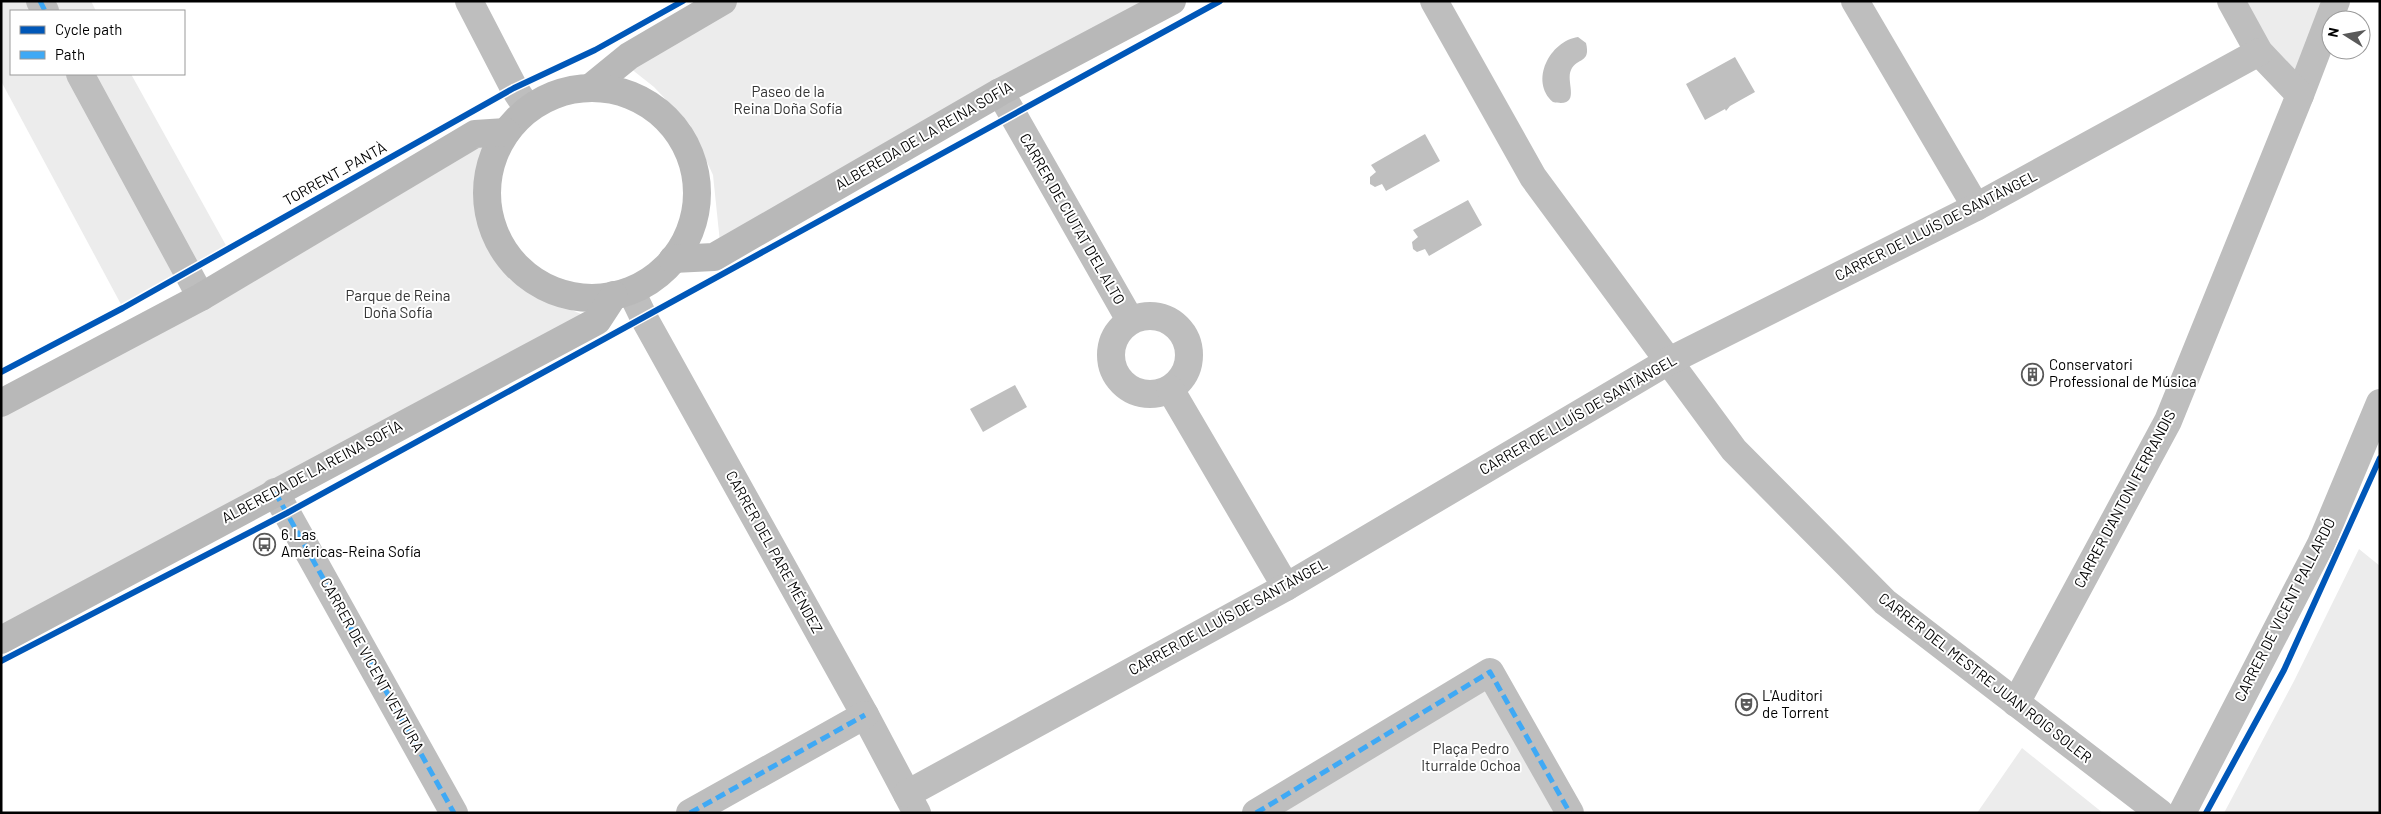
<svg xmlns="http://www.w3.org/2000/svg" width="2381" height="814" font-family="Barlow,sans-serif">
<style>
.green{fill:#ececec}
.water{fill:#bfbfbf}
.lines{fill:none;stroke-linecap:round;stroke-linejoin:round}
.street{stroke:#bebebe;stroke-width:28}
.secondary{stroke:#b8b8b8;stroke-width:28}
.quiet{stroke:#3fa9f5;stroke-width:5;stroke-dasharray:10 5;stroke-linecap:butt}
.cycleway-casing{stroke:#fff;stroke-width:9}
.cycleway{stroke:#0057b8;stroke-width:6}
.labels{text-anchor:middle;stroke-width:4;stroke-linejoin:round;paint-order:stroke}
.park-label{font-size:15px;fill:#333;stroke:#fff}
.street-label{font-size:15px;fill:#000;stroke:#fff}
.poi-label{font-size:15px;fill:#000;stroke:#fff;text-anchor:start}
</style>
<rect width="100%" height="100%" fill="#fff"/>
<g class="green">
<polygon points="1,1 91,1 96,11 11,11 11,74 131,74 228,249 123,308 1,81"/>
<polygon points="711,1 1176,1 721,252 713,175 690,125 654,87 611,53"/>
<polygon points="2242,1 2326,1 2297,77 2265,44"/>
<polygon points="488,125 481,164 477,203 509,279 551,301 597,321 1,640 1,403"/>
<polygon points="2359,549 2380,566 2380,813 2224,813 2294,681"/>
<polygon points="1492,681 1567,813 1274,813"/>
<polygon points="2022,748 2103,813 1977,813"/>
</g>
<g class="water">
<path d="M1578,37l8,6c5,21 -9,14 -15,27 -6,12 12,38 -18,32 -24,-21 -3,-61 25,-65z"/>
<polygon points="1735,57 1755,92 1730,106 1726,111 1725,109 1705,120 1686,84"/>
<polygon points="1425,134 1440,161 1386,191 1382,184 1375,187 1370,184 1370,177 1376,172 1371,165"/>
<polygon points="1468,200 1482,225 1429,256 1425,249 1417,252 1413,249 1412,242 1418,237 1413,230"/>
<polygon points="1015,385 1027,407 983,432 970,409"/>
</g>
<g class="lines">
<g class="street">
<polyline points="40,1 45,11"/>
<polyline points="469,1 514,88 528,109"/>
<polyline points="1434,1 1533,177 1734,450 1885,602 2160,813"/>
<polyline points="1855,1 1976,207"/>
<polyline points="80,74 201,297"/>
<polyline points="1000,92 1130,320"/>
<polyline points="2300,95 2336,1"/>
<polyline points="631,291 644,318 865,715 917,813"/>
<circle cx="1150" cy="355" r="39"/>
<polyline points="1170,389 1286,587"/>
<polyline points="275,492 454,813"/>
<polyline points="2016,703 2168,421 2300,95 2259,52 2231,1"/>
<polyline points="907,794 1286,587 1667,362 1976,207 2259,52"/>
<polyline points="690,813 865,715"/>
<polyline points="1256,813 1490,672 1570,813"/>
<polyline points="2182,813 2321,544 2380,403"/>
</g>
<g class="secondary">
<polyline points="591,87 629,56 723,1"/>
<circle cx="592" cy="193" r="105"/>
<polyline points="673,259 714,257 1000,92 1172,1"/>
<polyline points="1,403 201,297 475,134 506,132"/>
<polyline points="1,640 597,321 614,295"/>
</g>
<g class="quiet">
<polyline points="40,1 45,11"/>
<polyline points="275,492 454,813"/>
<polyline points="690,813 865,715"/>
<polyline points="1256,813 1490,672 1570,813"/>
</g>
<defs>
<g id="cycleway">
<polyline points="1,372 123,308 514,88 595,50 683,1"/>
<polyline points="1,661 287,513 1220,1"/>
<polyline points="2206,813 2284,670 2380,458"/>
</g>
</defs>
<use href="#cycleway" class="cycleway-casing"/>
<use href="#cycleway" class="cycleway"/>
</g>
<defs>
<symbol id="building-ring" viewBox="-11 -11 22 22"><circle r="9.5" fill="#fff" stroke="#595959" stroke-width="1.5"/><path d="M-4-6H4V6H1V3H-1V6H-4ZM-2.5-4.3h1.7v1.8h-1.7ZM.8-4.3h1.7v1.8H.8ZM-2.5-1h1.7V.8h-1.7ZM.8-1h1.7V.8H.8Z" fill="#595959"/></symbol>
<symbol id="bus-ring" viewBox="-11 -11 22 22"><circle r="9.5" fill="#fff" stroke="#595959" stroke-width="1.5"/><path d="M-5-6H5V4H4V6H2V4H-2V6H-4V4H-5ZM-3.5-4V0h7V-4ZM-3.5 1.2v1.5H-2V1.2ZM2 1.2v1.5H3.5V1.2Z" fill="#595959"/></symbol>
<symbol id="theatre-ring" viewBox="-11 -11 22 22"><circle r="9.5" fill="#fff" stroke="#595959" stroke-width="1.5"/><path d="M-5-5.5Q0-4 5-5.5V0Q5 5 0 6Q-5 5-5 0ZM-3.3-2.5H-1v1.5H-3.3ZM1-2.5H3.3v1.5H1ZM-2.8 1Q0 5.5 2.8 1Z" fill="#595959"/></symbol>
</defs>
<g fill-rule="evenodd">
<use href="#building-ring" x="2020" y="362" width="25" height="25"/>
<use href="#bus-ring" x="252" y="532" width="25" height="25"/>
<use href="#theatre-ring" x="1734" y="692" width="25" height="25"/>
</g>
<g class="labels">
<g class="park-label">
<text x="788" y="97">Paseo de la<tspan x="788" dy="17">Reina Doña Sofía</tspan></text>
<text x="398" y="301">Parque de Reina<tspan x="398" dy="17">Doña Sofía</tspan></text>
<text x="1471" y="754">Plaça Pedro<tspan x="1471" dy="17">Iturralde Ochoa</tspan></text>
</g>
<g class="street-label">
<text transform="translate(924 136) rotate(-30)" y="5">ALBEREDA DE LA REINA SOFÍA</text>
<text transform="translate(335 174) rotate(-29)" y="5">TORRENT_PANTÀ</text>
<text transform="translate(1072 219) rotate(60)" y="5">CARRER DE CIUTAT D'EL ALTO</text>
<text transform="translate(1936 226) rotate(-27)" y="5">CARRER DE LLUÍS DE SANTÀNGEL</text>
<text transform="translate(1578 415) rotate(-30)" y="5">CARRER DE LLUÍS DE SANTÀNGEL</text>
<text transform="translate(312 472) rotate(-28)" y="5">ALBEREDA DE LA REINA SOFÍA</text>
<text transform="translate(2125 499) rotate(-62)" y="5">CARRER D'ANTONI FERRANDIS</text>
<text transform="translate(774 552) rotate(61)" y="5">CARRER DEL PARE MÉNDEZ</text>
<text transform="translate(2285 610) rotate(-63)" y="5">CARRER DE VICENT PALLARDÓ</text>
<text transform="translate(1228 617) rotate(-29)" y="5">CARRER DE LLUÍS DE SANTÀNGEL</text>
<text transform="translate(372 665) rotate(61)" y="5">CARRER DE VICENT VENTURA</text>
<text transform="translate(1985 678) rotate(38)" y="5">CARRER DEL MESTRE JUAN ROIG SOLER</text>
</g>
<g class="poi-label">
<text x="2049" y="370">Conservatori<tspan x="2049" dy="17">Professional de Música</tspan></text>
<text x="281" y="540">6.Las<tspan x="281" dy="17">Américas-Reina Sofía</tspan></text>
<text x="1762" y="701">L'Auditori<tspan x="1762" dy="17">de Torrent</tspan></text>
</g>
</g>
<rect width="2381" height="814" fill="none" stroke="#000000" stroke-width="5"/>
<rect x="10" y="10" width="175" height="65" fill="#ffffff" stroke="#999999"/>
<rect x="20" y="26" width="25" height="8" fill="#0057b8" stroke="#999999"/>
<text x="55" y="35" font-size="15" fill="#000000">Cycle path</text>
<rect x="20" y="51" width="25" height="8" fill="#3fa9f5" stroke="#999999"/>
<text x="55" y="60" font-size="15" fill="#000000">Path</text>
<g transform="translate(2346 35) rotate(281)"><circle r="24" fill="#ffffff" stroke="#999999"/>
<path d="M0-4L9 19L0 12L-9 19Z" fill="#595959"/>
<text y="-8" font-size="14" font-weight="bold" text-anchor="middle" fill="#000000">N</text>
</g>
</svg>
